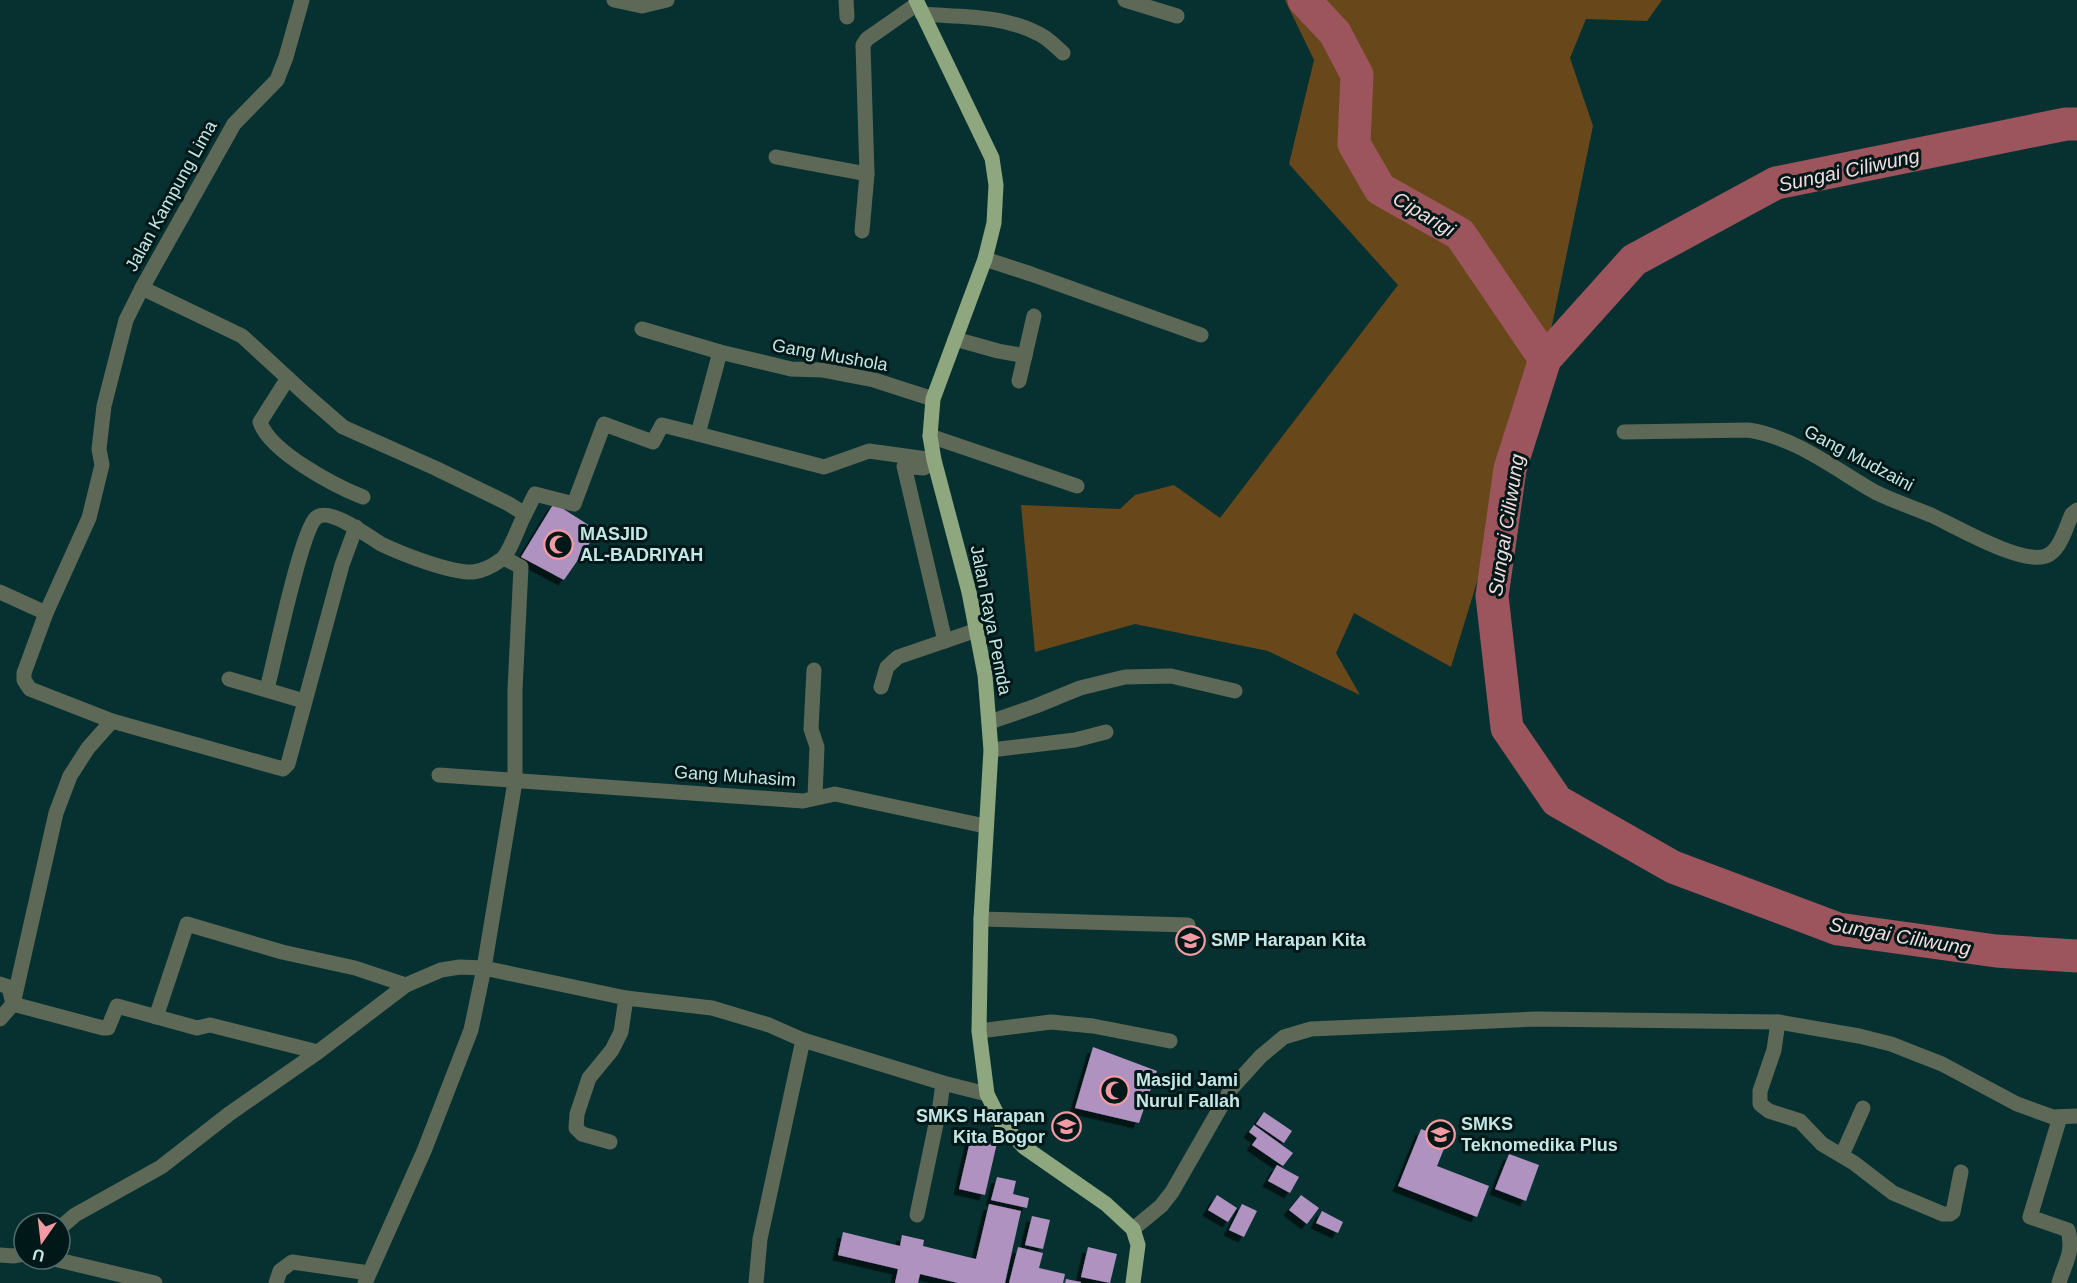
<svg xmlns="http://www.w3.org/2000/svg" width="2077" height="1283" font-family="Helvetica,sans-serif">
<style>
.green{fill:#68481a}
.lines{fill:none;stroke-linecap:round;stroke-linejoin:round}
.river{stroke:#9c555d;stroke-width:33}
.building{fill:#b092c1;filter:url(#shadow)}
.minor{stroke:#5d6956;stroke-width:15}
.major{stroke:#8fa77f;stroke-width:15}
.labels{text-anchor:middle;stroke-width:6;stroke-linejoin:round;paint-order:stroke}
.street-label{font-size:18px;fill:#c4e7e5;stroke:#001818}
.poi-label{font-size:18px;font-weight:bold;fill:#c4e7e5;stroke:#001818;text-anchor:start}
.water-label{font-size:20px;font-style:italic;fill:#f2dcdd;stroke:#001818}
</style>
<defs>
<filter id="shadow"><feDropShadow dx="-5.5" dy="5.5" stdDeviation="0" flood-color="#0009"/></filter>
</defs>
<rect width="100%" height="100%" fill="#073131"/>
<polygon class="green" points="1285,0 1662,0 1647,21 1586,19 1570,58 1593,126 1545,359 1451,667 1354,613 1336,653 1360,695 1268,651 1135,624 1035,652 1021,505 1120,509 1135,495 1174,485 1220,518 1398,285 1289,164 1314,60"/>
<g class="lines">
<g class="river">
<polyline points="1304,0 1335,33 1357,75 1354,144 1380,189 1460,234 1545,359"/>
<polyline points="2077,124 2066,124 1776,183 1634,260 1545,359 1510,469 1492,596 1507,728 1557,801 1673,867 1838,929 1996,951 2077,956"/>
</g>
</g>
<g class="building">
<polygon points="554,503 598,531 564,580 521,557"/>
<polygon points="1093,1047 1157,1071 1139,1123 1075,1108"/>
<polygon points="1264,1112 1292,1131 1284,1143 1256,1124"/>
<polygon points="1254,1125 1293,1153 1283,1166 1252,1145 1257,1138 1249,1132"/>
<polygon points="1421,1129 1448,1139 1437,1166 1489,1186 1477,1217 1398,1186"/>
<polygon points="971,1137 997,1143 985,1195 959,1189"/>
<polygon points="1509,1154 1539,1165 1526,1201 1495,1189"/>
<polygon points="1277,1165 1299,1177 1290,1193 1268,1181"/>
<polygon points="997,1177 1016,1181 1013,1194 1029,1198 1027,1208 991,1200"/>
<polygon points="1217,1195 1237,1208 1228,1222 1208,1210"/>
<polygon points="1301,1195 1319,1208 1307,1224 1289,1210"/>
<polygon points="989,1204 1021,1211 1005,1283 958,1283 920,1274 918,1283 895,1283 898,1269 838,1255 843,1232 900,1246 902,1235 924,1240 923,1246 976,1259"/>
<polygon points="1242,1204 1257,1211 1244,1237 1229,1230"/>
<polygon points="1322,1211 1343,1222 1338,1233 1316,1223"/>
<polygon points="1032,1216 1050,1220 1043,1249 1025,1245"/>
<polygon points="1018,1247 1043,1253 1039,1268 1065,1274 1063,1283 1009,1283"/>
<polygon points="1088,1247 1117,1254 1110,1283 1081,1277"/>
<polygon points="1066,1279 1081,1282 1081,1283 1065,1283"/>
</g>
<g class="lines">
<g class="minor">
<polyline points="302,0 286,57 277,80 234,124 142,288 126,320 104,406 99,449 102,465 89,518 46,613 24,673 24,680 30,689 112,721 283,769 288,764 342,565 356,527"/>
<polyline points="614,0 642,6 667,0"/>
<polyline points="846,0 847,17"/>
<polyline points="1125,0 1177,16"/>
<path d="M922,14c37,3 80,1 115,19 10,4 18,13 26,20"/>
<polyline points="776,157 867,174"/>
<polyline points="862,231 867,174 863,45 867,39 917,4"/>
<polyline points="985,259 1031,274 1201,335"/>
<path d="M142,288l100,48 63,58 38,33 92,41 72,35 18,11c-6,11 -15,38 -23,45 -8,6 -19,12 -29,13 -23,1 -71,-18 -92,-28 -12,-7 -52,-38 -65,-26 -15,13 -41,140 -48,167"/>
<polyline points="642,329 720,352 791,369 822,370 874,380 933,399"/>
<polyline points="955,339 998,351 1025,356"/>
<path d="M288,378l-28,44c10,30 75,64 103,75"/>
<polyline points="1019,381 1034,316"/>
<path d="M1624,432l124,-2c47,7 87,39 127,62 18,9 37,15 56,23 24,11 90,50 115,41 14,-5 20,-29 26,-42l5,-4"/>
<polyline points="698,434 824,467 869,451 934,460"/>
<polyline points="930,436 1077,486"/>
<polyline points="924,468 904,466 945,641"/>
<polyline points="525,514 535,494 574,504 604,424 653,442 662,425 698,434 720,352"/>
<polyline points="0,592 46,613"/>
<polyline points="814,670 811,729 817,747 815,797"/>
<polyline points="229,679 304,701"/>
<polyline points="881,687 887,667 898,657 977,630"/>
<polyline points="990,722 1036,706 1080,688 1125,677 1171,676 1235,691"/>
<polyline points="991,750 1075,740 1106,732"/>
<polyline points="439,775 803,801 835,794 985,826"/>
<polyline points="981,919 1188,925"/>
<polyline points="0,984 9,987 13,1004 103,1028 108,1028 117,1006 197,1028 210,1025 318,1052"/>
<polyline points="156,1017 187,924 282,952 355,968 406,985"/>
<polyline points="0,1019 13,1004 56,813 70,776 88,748 112,721"/>
<polyline points="1778,1022 1774,1050 1760,1091 1760,1104 1769,1111 1800,1121 1822,1144 1854,1163 1893,1193 1943,1214 1950,1214 1953,1212 1961,1172"/>
<polyline points="979,1031 1051,1022 1093,1026 1170,1041"/>
<polyline points="610,1142 582,1134 576,1128 577,1114 589,1078 612,1050 621,1032 626,998"/>
<polyline points="1842,1155 1863,1108"/>
<polyline points="917,1215 940,1105 943,1083"/>
<polyline points="60,1228 75,1215 161,1167 229,1114 318,1052 406,985 441,970 460,967 484,968 626,998 712,1008 769,1025 803,1040 943,1083 987,1094"/>
<polyline points="1133,1229 1161,1206 1172,1192 1231,1089 1261,1056 1284,1037 1311,1029 1536,1019 1778,1022 1859,1036 1891,1044 1942,1064 2017,1104 2053,1117 2077,1116"/>
<polyline points="0,1255 13,1256 24,1254"/>
<polyline points="54,1259 155,1283"/>
<polyline points="276,1283 280,1271 292,1262 369,1273"/>
<polyline points="365,1283 424,1151 471,1030 484,968 515,782 515,690 521,567 504,558"/>
<polyline points="756,1283 760,1239 803,1040"/>
<path d="M2059,1283c6,-21 15,-30 9,-53l-38,-13 30,-100"/>
</g>
<polyline class="major" points="916,0 992,158 996,185 994,223 985,259 933,399 930,436 934,460 969,592 985,675 991,750 981,919 979,1031 987,1094 1002,1124 1024,1147 1106,1204 1133,1229 1138,1245 1133,1283"/>
</g>
<defs>
<symbol id="mosque-ring" viewBox="-11 -11 22 22"><circle r="9.5" fill="#001818" stroke="#f49aa3" stroke-width="1.5"/><path d="M3.5-4.9A6 6 0 1 0 3.5 4.9A5 5 0 1 1 3.5-4.9Z" fill="#f49aa3"/></symbol>
<symbol id="school-ring" viewBox="-11 -11 22 22"><circle r="9.5" fill="#001818" stroke="#f49aa3" stroke-width="1.5"/><path d="M0-5L7-2L0 1L-7-2ZM-4 1L0 2.5L4 1V4Q0 6-4 4Z" fill="#f49aa3"/></symbol>
</defs>
<g fill-rule="evenodd">
<use href="#mosque-ring" x="542" y="528" width="33" height="33"/>
<use href="#school-ring" x="1174" y="924" width="33" height="33"/>
<use href="#mosque-ring" x="1098" y="1074" width="33" height="33"/>
<use href="#school-ring" x="1050" y="1110" width="33" height="33"/>
<use href="#school-ring" x="1424" y="1118" width="33" height="33"/>
</g>
<g class="labels">
<g class="street-label">
<text transform="translate(171 196) rotate(-61)" y="6">Jalan Kampung Lima</text>
<text transform="translate(830 355) rotate(10)" y="6">Gang Mushola</text>
<text transform="translate(1859 458) rotate(28)" y="6">Gang Mudzaini</text>
<text transform="translate(991 620) rotate(79)" y="6">Jalan Raya Pemda</text>
<text transform="translate(735 776) rotate(4)" y="6">Gang Muhasim</text>
</g>
<g class="poi-label">
<text x="580" y="540">MASJID<tspan x="580" dy="21">AL-BADRIYAH</tspan></text>
<text x="1211" y="946">SMP Harapan Kita</text>
<text x="1136" y="1086">Masjid Jami<tspan x="1136" dy="21">Nurul Fallah</tspan></text>
<text x="1045" y="1122" text-anchor="end">SMKS Harapan<tspan x="1045" dy="21">Kita Bogor</tspan></text>
<text x="1461" y="1130">SMKS<tspan x="1461" dy="21">Teknomedika Plus</tspan></text>
</g>
<g class="water-label">
<text transform="translate(1849 170) rotate(-12)" y="7">Sungai Ciliwung</text>
<text transform="translate(1424 214) rotate(31)" y="7">Ciparigi</text>
<text transform="translate(1506 525) rotate(-81)" y="7">Sungai Ciliwung</text>
<text transform="translate(1900 936) rotate(10)" y="7">Sungai Ciliwung</text>
</g>
</g>
<g transform="translate(42 1241) rotate(194)"><circle r="28" fill="#001818" stroke="#4e6b6a" stroke-width="1.5"/>
<path d="M0-4.5L10 22L0 15L-10 22Z" fill="#f49aa3"/>
<text y="-9" font-size="16" font-weight="bold" text-anchor="middle" fill="#c4e7e5">U</text>
</g>
</svg>
